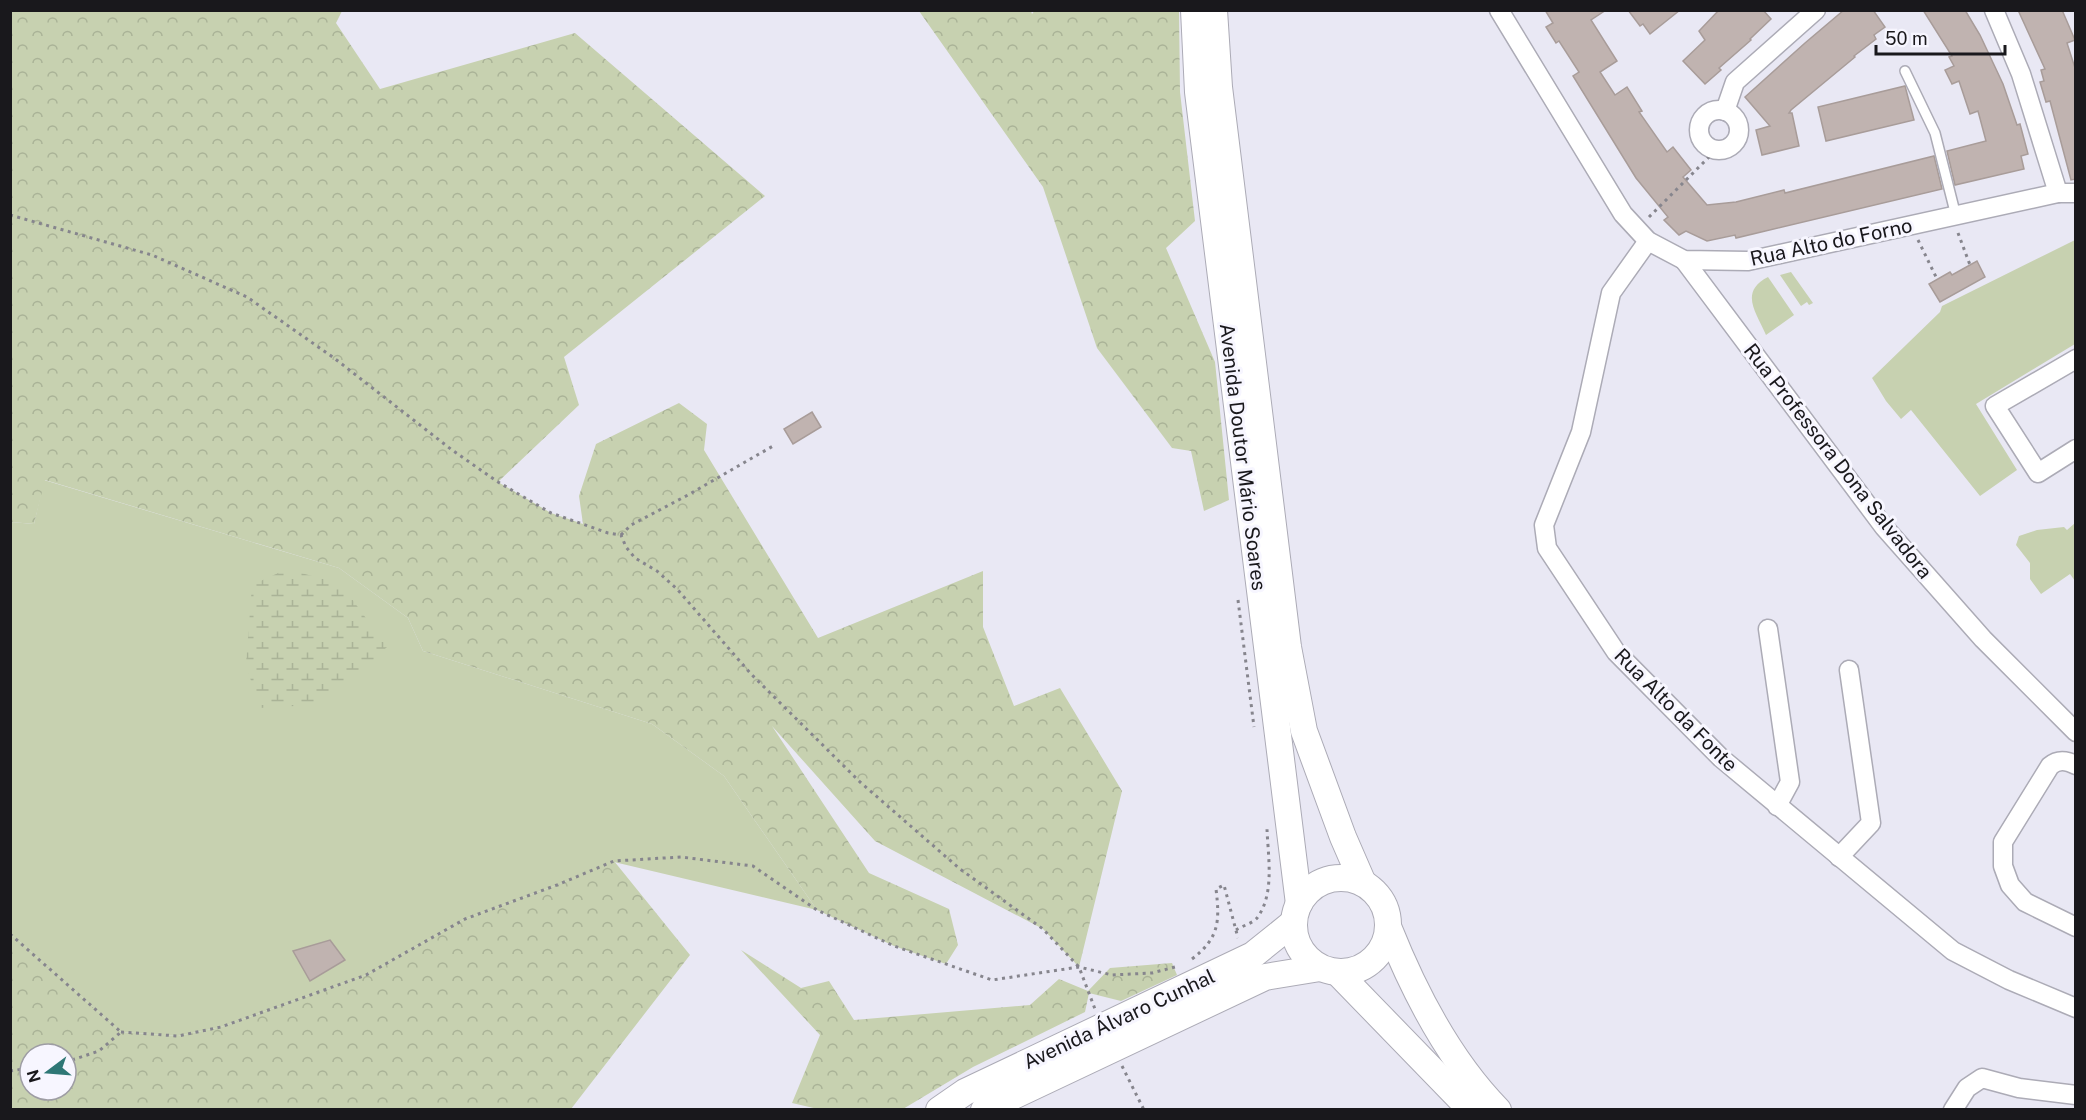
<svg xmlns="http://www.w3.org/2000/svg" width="2086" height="1120" font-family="'Public Sans',sans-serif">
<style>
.green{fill:#c7d1b0}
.forest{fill:url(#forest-crowns);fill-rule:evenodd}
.wetland{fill:url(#wetland-marsh)}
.building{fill:#c0b3b0;stroke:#a89c99;stroke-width:1.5}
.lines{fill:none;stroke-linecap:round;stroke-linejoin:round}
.service-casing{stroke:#acabb6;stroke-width:12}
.minor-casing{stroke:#acabb6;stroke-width:21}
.secondary-casing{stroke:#acabb6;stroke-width:28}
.path{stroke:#86858d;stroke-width:3;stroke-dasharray:3 4.5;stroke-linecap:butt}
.service{stroke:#fff;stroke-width:9}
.minor{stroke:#fff;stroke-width:18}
.secondary{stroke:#fff;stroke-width:26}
.labels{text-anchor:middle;stroke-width:6;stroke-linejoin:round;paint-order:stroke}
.street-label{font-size:20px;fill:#19181c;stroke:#f7f6ff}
</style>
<defs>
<pattern id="forest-crowns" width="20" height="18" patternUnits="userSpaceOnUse" patternTransform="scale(1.5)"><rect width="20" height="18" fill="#c7d1b0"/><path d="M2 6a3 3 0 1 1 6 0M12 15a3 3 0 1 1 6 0" fill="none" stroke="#aab397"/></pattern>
<pattern id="wetland-marsh" width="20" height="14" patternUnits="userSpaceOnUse" patternTransform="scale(1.5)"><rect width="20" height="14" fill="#c7d1b0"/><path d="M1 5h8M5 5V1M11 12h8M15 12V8" fill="none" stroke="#aab397"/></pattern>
</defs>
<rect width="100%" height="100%" fill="#e9e8f4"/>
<g class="green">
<polygon points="2075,240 2075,344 1976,404 2017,470 1980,496 1911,410 1901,419 1886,401 1872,378 1940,312 1942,306"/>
<polygon points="1791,272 1813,303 1809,305 1807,302 1801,306 1780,275"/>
<path d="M1768,277l26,38 -28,20c-10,-23 -27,-43 2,-58z"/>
<polygon points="44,480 339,568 408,618 423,651 652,724 724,776 817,910 614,862 557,885 465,919 366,975 221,1027 178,1036 121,1032 11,934 11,522 34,524"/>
<polygon points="2075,523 2075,581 2070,574 2041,594 2030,579 2030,563 2016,545 2019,536 2037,530 2064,527 2067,530"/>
</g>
<g class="forest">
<polygon points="10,11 342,11 336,23 380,89 575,33 765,196 564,357 579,405 498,482 551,513 583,524 579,496 596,444 679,403 707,424 704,450 818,638 983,571 983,627 1014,706 1060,688 1122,791 1079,967 1043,929 875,841 772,726 869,873 949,909 958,945 946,964 894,946 817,910 724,776 652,724 423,651 408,618 339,568 45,480 34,524 11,522"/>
<polygon points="1031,11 1032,14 1035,10 1179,11 1180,92 1195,221 1166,248 1215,362 1229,500 1204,511 1191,451 1172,448 1097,348 1043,187 919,11"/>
<path d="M614,861l76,94 -119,154h-560v-175l110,98 57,4 43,-9 145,-52 99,-56 92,-34zM30,1054h36v36h-36z"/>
<polygon points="741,950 801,988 829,981 854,1020 1030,1005 1059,979 1088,991 1110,968 1172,963 1177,975 1121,1001 1089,993 1085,1012 973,1067 903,1109 818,1109 792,1103 820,1035"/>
</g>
<polygon class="wetland" points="287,569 341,584 387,647 359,674 313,705 259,708 246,664 252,585"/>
<g class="building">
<polygon points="1545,10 1606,10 1591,20 1617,61 1600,72 1615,95 1627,87 1642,111 1639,112 1667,152 1673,147 1691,170 1683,177 1707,205 1736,202 1784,190 1785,193 1934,156 1942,189 1736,238 1735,235 1707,241 1686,231 1679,235 1664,220 1668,217 1636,178 1573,76 1579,72 1559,41 1556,43 1546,27 1553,23"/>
<polygon points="1628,10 1680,10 1650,34 1643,24 1640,26"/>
<polygon points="1719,10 1763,10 1771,19 1750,39 1751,40 1719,68 1721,70 1705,84 1683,61 1705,40 1699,31"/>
<polygon points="1844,10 1873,10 1885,27 1874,35 1876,39 1854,56 1855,57 1791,110 1789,113 1792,113 1799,146 1762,155 1756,130 1770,126 1745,97 1805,43"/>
<polygon points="1923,10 1965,10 1980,35 2003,84 2017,125 2020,124 2028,154 2021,156 2024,169 1955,185 1947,151 1986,141 1978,111 1970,114 1959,81 1952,84 1945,70 1954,66 1949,57 1952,56"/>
<polygon points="2018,10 2062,10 2075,40 2067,43 2076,71 2076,179 2071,180 2050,101 2046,102 2040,82 2044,81 2041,70 2045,69"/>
<polygon points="1905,86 1914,120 1826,141 1818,107"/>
<polygon points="1977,261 1985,277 1940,302 1929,284 1950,272 1952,275"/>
<polygon points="812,412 821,427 793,444 784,429"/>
<polygon points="330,940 345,960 310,981 293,951"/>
</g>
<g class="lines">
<defs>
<polyline id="service" points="1905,71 1935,133 1956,216"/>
<g id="minor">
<polyline points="1499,10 1623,214 1648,241 1684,260 1748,261 2058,193 2076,193"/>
<polyline points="1994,10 2021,74 2058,193"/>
<circle cx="1719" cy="130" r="20"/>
<polyline points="1725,111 1735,82 1816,10"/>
<polyline points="1648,241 1611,293 1581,432 1544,525 1547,548 1616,652 1721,758 1953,951 2009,980 2076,1008"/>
<polyline points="1684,260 1884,527 1983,639 2076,732"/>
<polyline points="2076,359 1995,406 2038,473 2076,449"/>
<polyline points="1768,629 1790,782 1777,806"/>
<path d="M2076,765c-10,-5 -18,-6 -26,1l-47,76v24l7,19 15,17 51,25"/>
<polyline points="1839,857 1871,823 1849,670"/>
<polyline points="1953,1110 1967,1088 1982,1078 2019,1088 2076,1095"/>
</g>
<g id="secondary">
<polyline points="1194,10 1198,92 1299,904"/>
<polyline points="1214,10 1219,87 1288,647 1304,731 1343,837 1363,883"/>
<circle cx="1341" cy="925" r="47"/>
<path d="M1389,929c26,65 60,131 109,181"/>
<polyline points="1338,973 1471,1110"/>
<polyline points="939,1110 965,1092 1253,955 1294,922"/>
<polyline points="984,1110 1265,977 1320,968"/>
</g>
</defs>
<use href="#service" class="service-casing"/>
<use href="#minor" class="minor-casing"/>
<use href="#secondary" class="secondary-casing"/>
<g class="path">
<polyline points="10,215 152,255 247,297 334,358 452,450 498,482 551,513 608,533 621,535 626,547 635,558 657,571 677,589 751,674 860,782 960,869 1043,929 1079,967 1095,1009"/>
<polyline points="1649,217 1716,150"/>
<polyline points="1958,233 1970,265"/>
<polyline points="1918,240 1937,279"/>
<polyline points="621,535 631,525 688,495 773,446"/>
<polyline points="1238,600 1254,727"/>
<path d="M1236,930c6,-4 17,-7 21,-12 18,-24 11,-61 10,-89"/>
<polyline points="10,934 121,1032 99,1051 66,1062"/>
<path d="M1192,959c27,-21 28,-37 24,-70l8,-4 14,53"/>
<polyline points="121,1032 178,1036 221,1027 366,975 465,919 557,885 614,861 681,857 753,866 817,910 894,946 992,980 1079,967 1112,975 1152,973 1175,967"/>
<polyline points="1122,1066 1144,1110"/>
<polyline points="10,1071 30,1068"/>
</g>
<use href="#service" class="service"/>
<use href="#minor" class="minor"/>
<use href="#secondary" class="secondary"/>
</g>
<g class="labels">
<g class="street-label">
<text transform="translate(1831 242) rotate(-12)" y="7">Rua Alto do Forno</text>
<text transform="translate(1243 457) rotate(83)" y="7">Avenida Doutor Mário Soares</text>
<text transform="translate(1838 461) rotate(52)" y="7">Rua Professora Dona Salvadora</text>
<text transform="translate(1676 710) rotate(45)" y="7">Rua Alto da Fonte</text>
<text transform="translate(1119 1019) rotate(-25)" y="7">Avenida Álvaro Cunhal</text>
</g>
</g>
<rect width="2086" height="1120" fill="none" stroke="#19181c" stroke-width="24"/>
<g transform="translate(48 1072) rotate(254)"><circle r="28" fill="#f7f6ff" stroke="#9e9da4" stroke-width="1.5"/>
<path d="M0-4.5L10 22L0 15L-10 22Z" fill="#2e7776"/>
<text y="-9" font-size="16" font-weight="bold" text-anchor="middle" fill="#19181c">N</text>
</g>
<path d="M1876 45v9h129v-9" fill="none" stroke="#19181c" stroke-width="3"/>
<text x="1885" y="45" font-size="18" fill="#19181c" stroke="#f7f6ff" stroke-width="4.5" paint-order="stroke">50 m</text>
</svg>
